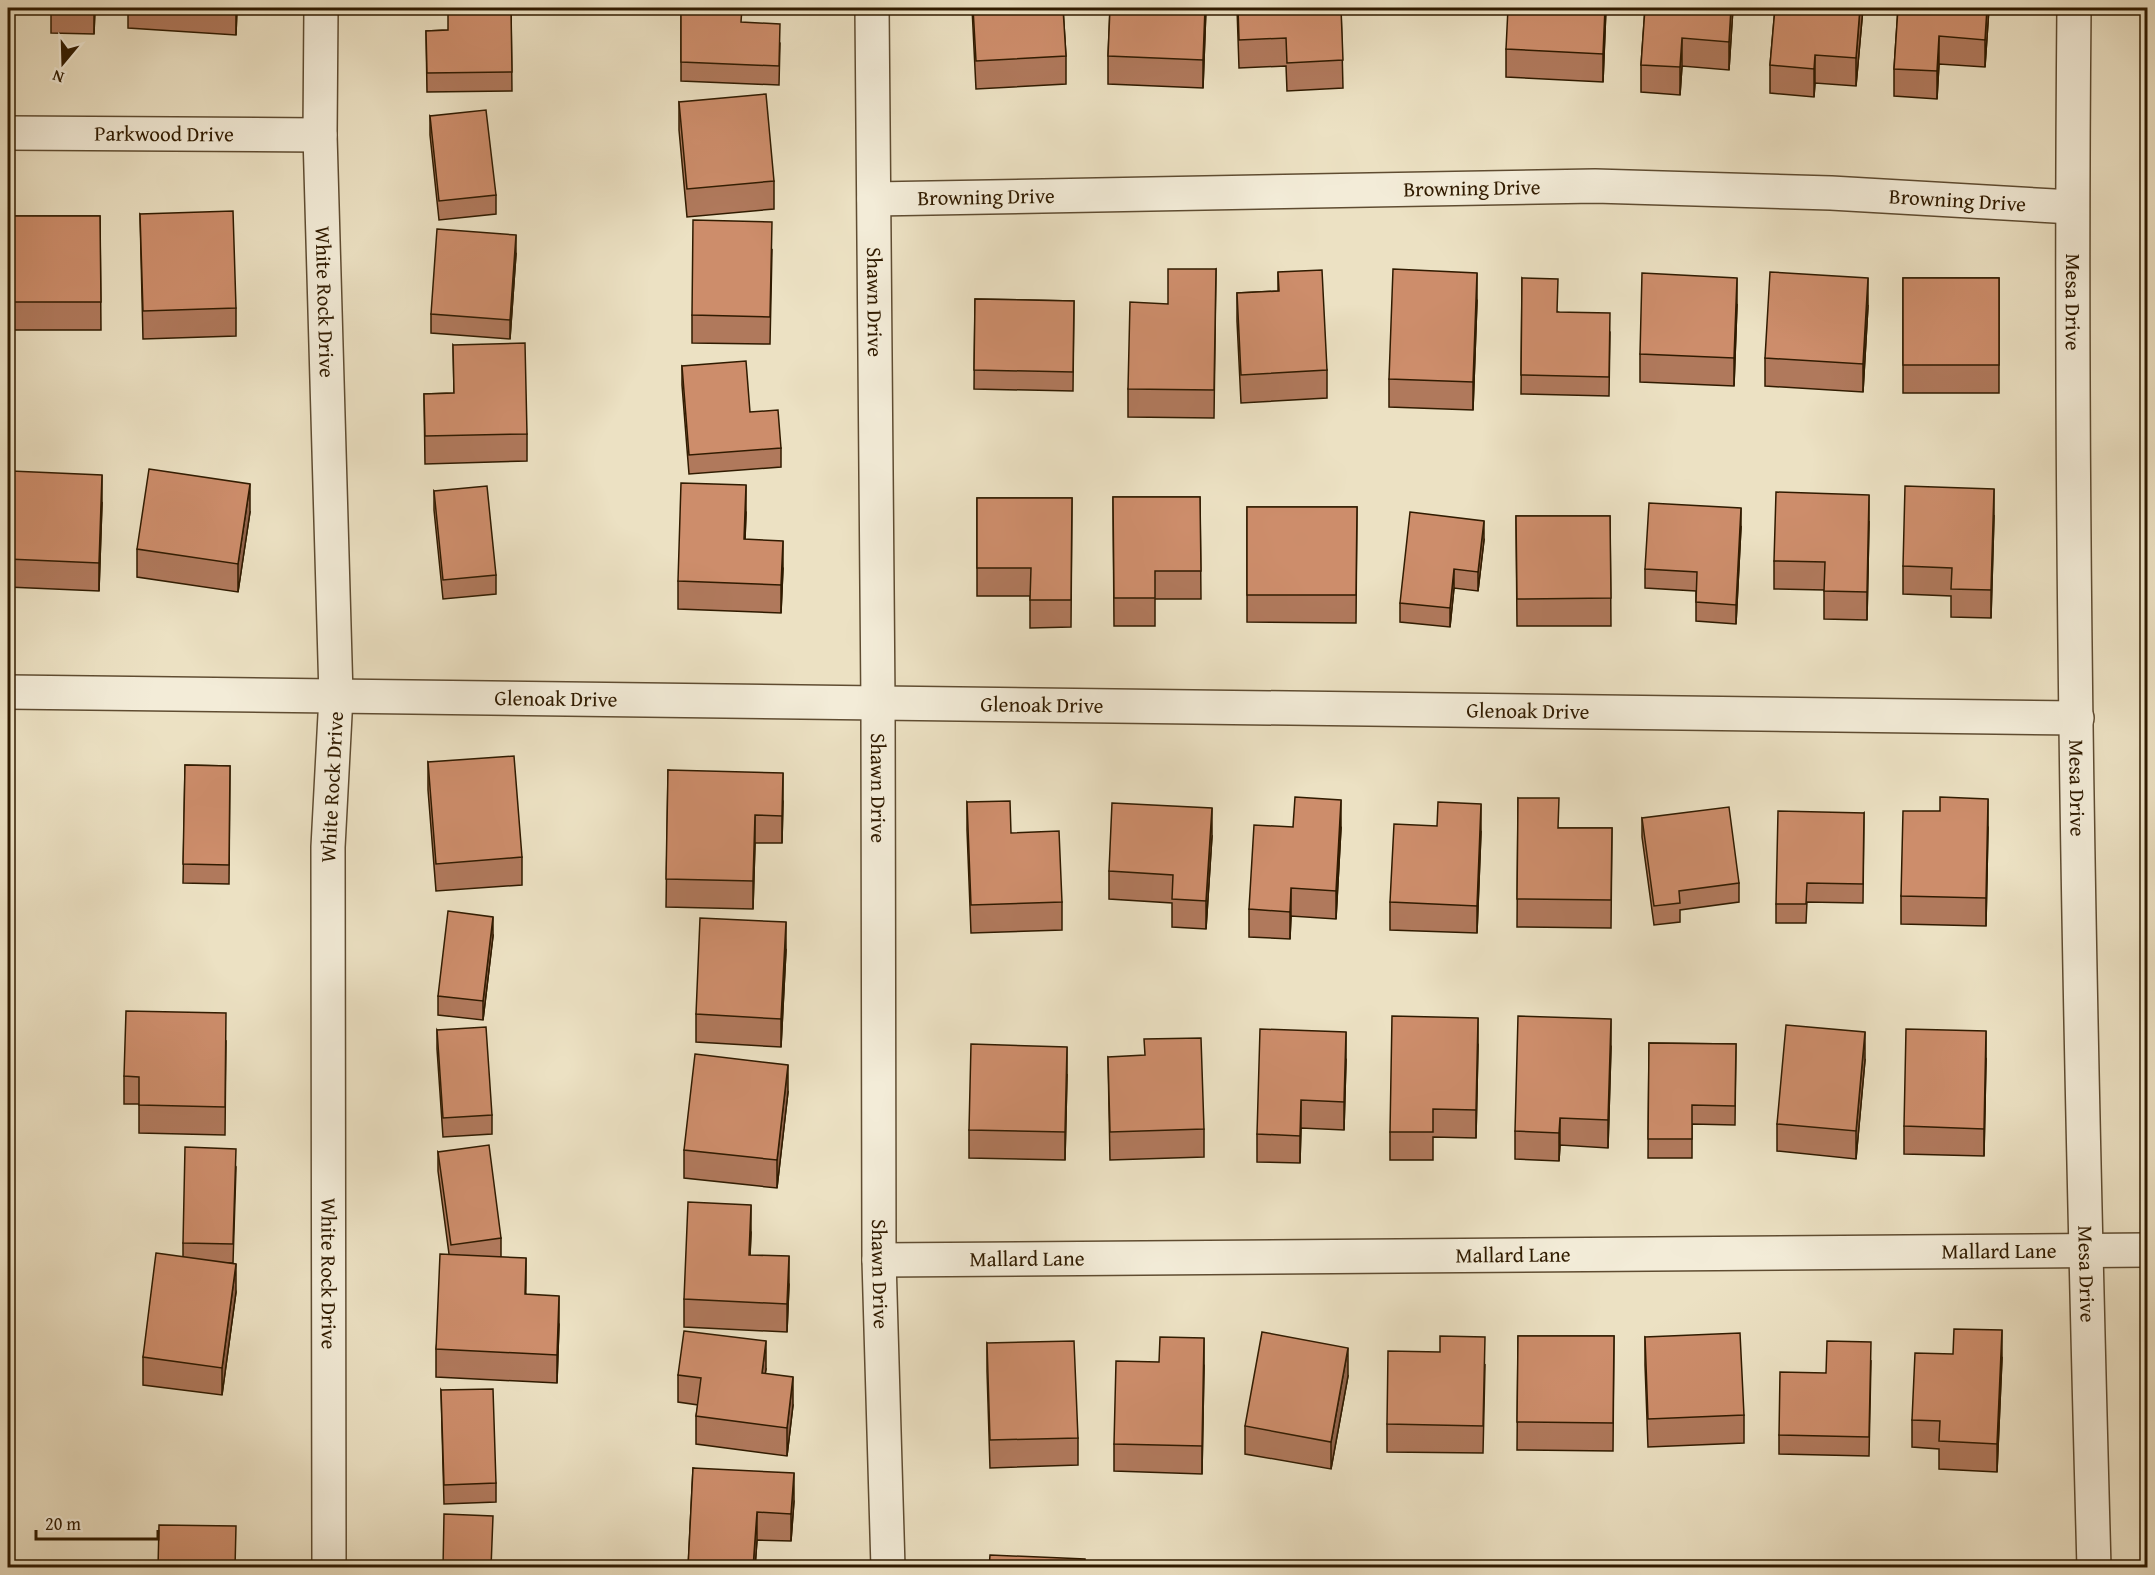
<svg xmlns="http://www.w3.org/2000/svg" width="2155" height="1575" font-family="'Gentium Book Plus',serif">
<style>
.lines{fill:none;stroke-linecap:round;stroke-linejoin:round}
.minor-casing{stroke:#5f4c31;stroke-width:36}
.tertiary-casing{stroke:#5f4c31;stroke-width:36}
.minor{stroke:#f3ecd8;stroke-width:33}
.tertiary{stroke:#f3ecd8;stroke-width:33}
.wall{fill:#b0795c;stroke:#301b00;stroke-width:1.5}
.shaded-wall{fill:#90634b;stroke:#301b00;stroke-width:1.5}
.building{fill:#cd8d6b;stroke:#301b00;stroke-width:1.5}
.labels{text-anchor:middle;stroke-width:4.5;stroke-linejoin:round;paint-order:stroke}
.street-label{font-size:21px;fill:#301b00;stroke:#f3ecd8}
</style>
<rect width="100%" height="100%" fill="#ece1c3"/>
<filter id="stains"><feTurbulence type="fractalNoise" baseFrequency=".00333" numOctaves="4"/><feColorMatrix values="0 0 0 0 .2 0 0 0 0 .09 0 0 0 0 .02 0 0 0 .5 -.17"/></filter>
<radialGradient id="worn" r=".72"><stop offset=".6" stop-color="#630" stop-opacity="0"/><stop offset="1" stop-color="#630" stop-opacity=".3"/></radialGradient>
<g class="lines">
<defs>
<g id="minor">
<path id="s1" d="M321,8l-1,127 16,561 -8,151 1,721"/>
<path id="s2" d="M2074,8c-5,519 6,1040 20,1560"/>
<path id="s3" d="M8,133l312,2"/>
<path id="s4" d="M874,199l721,-13 236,7 241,14"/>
<path id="s5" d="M8,692l2069,26"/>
<path id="s6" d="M879,1260l1269,-10"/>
</g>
<g id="tertiary">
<path id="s7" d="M872,8l6,695 1,557 9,308"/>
</g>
</defs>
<use href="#minor" class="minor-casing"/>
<use href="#tertiary" class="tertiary-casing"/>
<use href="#minor" class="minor"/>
<use href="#tertiary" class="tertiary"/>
</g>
<g class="wall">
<polygon points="15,8 95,8 94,34 51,33 51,9"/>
<polygon points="128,8 237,8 236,35 128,28"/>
<polygon points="511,8 512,91 427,92 426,31 448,30"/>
<polygon points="681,8 780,43 779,85 681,81"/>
<polygon points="972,8 1063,8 1066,56 1066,84 976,89"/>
<polygon points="1110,8 1206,8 1203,88 1108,84 1108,56"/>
<polygon points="1237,8 1341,8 1343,88 1287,91 1286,66 1239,68"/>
<polygon points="1606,8 1603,82 1506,77 1506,49"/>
<polygon points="1645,8 1733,8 1729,70 1682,66 1680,95 1641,92 1641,65"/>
<polygon points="1775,8 1863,8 1856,86 1815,83 1814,97 1770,93 1770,65"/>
<polygon points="1898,8 1989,8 1985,67 1939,64 1937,99 1894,96 1894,69"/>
<polygon points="679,102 774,181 774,209 687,217 679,130"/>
<polygon points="430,116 496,195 496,214 439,220 430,135"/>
<polygon points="140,214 236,308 236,336 143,339"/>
<polygon points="8,216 100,216 101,330 8,330"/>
<polygon points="772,250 770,344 692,343 692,315"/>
<polygon points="516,254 510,339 431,333 431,314"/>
<polygon points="1216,269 1214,418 1128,417 1128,389 1168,304"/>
<polygon points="1278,272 1327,370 1327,398 1241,403 1237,321 1237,293 1278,291"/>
<polygon points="1522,278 1558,312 1610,332 1609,396 1521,394"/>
<rect x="1903" y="278" width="96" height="115"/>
<polygon points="975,299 1074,301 1073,391 974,389"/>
<polygon points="1477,301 1473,410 1389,407 1389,379"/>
<polygon points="1737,305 1734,386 1640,382 1640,354"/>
<polygon points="1868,306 1863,392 1765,386 1765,358"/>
<polygon points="453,345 527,434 527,461 425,464 424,394 454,393"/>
<polygon points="682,366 750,412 781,448 781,467 689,474 682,385"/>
<polygon points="434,491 496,575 496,594 443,599 434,510"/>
<polygon points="1113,497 1200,497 1201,599 1155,599 1155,626 1114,626"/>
<polygon points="977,498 1072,498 1071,627 1030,628 1030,596 977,596"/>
<polygon points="102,503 99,591 8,587 8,554"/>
<polygon points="1247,507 1357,507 1356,623 1247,622"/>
<polygon points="250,512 238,592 137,577 137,549"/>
<polygon points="746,513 745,539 783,568 781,613 678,609 678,581"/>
<polygon points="1516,516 1610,516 1611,626 1517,626"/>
<polygon points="1994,516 1991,618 1951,617 1951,596 1903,594 1903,566"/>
<polygon points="1869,522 1867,620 1824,619 1824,590 1774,589 1774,561"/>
<polygon points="1741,527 1736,624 1696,621 1696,591 1645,588 1645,569"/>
<polygon points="1484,540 1478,591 1454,588 1450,627 1400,622 1400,603"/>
<polygon points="428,762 522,857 522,885 436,891 428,790"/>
<polygon points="185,765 230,766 229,884 183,883"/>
<polygon points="668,770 783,801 782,843 755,843 753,909 666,907"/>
<polygon points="1518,798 1559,828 1612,828 1611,928 1517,927"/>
<polygon points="967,802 1062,902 1062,930 971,933 967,830"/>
<polygon points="1940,811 1988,827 1986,926 1901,924 1901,896"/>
<polygon points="1864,813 1863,903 1807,902 1806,923 1776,923 1776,904"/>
<polygon points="1642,818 1739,883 1739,902 1680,910 1680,922 1654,925 1642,837"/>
<polygon points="1341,828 1336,919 1291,916 1290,939 1249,937 1249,909"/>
<polygon points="1481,832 1477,933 1390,930 1390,902"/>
<polygon points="1212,836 1206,929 1172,927 1172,903 1109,899 1109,871"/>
<polygon points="493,936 483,1020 438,1015 438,996"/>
<polygon points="786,950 781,1047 696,1042 696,1014"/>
<polygon points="437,1030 492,1115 492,1134 443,1137 437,1049"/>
<polygon points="226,1041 225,1135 139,1133 139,1104 124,1104 124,1076"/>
<polygon points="1649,1043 1736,1044 1735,1125 1692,1124 1692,1158 1648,1158"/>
<polygon points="1478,1045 1476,1138 1433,1137 1433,1160 1390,1160 1390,1132"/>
<polygon points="1611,1047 1608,1148 1560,1145 1559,1161 1515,1159 1515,1131"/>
<polygon points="1108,1057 1204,1129 1204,1157 1110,1160"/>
<polygon points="1986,1059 1984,1156 1904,1154 1904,1126"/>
<polygon points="1346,1060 1344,1130 1301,1128 1300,1163 1257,1162 1257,1134"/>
<polygon points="1865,1060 1856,1159 1777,1151 1777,1124"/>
<polygon points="1067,1075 1065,1160 969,1158 969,1130"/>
<polygon points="788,1092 777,1188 684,1178 684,1150"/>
<polygon points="438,1152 501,1238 501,1257 526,1294 559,1324 557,1383 436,1377 436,1349 449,1254 438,1171"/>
<polygon points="236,1168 233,1263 228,1263 236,1292 222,1395 143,1385 143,1357 183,1257 183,1243"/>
<polygon points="751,1233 750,1255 789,1284 787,1332 684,1327 684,1299"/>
<polygon points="1518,1336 1614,1336 1613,1451 1517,1450"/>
<polygon points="1645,1337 1744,1415 1744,1443 1648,1447 1645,1365"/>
<polygon points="987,1343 1078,1438 1078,1465 990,1468 987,1371"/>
<polygon points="2002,1358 1997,1472 1939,1469 1939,1449 1912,1447 1912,1420"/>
<polygon points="1871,1361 1869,1456 1779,1454 1779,1435 1826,1373"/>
<polygon points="1485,1365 1483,1453 1387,1452 1387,1424"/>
<polygon points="1204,1366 1202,1474 1114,1471 1114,1444"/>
<polygon points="766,1369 765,1373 793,1405 787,1456 696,1444 696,1416 698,1405 678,1402 678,1375"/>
<polygon points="1348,1376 1331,1469 1245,1454 1245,1426"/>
<polygon points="441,1390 496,1483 496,1502 444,1504"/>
<polygon points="693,1468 794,1501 791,1541 757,1540 755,1568 688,1568"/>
</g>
<g class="shaded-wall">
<polygon points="94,8 95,8 94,34"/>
<polygon points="236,8 237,8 236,35"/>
<polygon points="1205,8 1206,8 1203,88 1203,60"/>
<polygon points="1605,8 1606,8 1603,82 1603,54"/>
<polygon points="1731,8 1733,8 1729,70 1729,42"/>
<polygon points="1860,8 1863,8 1856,86 1856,58"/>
<polygon points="1987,8 1989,8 1985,67 1985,40"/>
<polygon points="1939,36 1939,64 1937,99 1937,71"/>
<polygon points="1682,38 1682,66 1680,95 1680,67"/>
<polygon points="1815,55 1815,83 1814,97 1814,69"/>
<polygon points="516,235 516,254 510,339 510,320"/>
<polygon points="1477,273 1477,301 1473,410 1473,382"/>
<polygon points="1737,278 1737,305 1734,386 1734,358"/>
<polygon points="1868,278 1868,306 1863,392 1863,364"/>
<polygon points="102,475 102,503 99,591 99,563"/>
<polygon points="250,484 250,512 238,592 238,564"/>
<polygon points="746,485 746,513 744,567 744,539"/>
<polygon points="1994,489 1994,516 1991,618 1991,590"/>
<polygon points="1869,495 1869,522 1867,620 1867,592"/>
<polygon points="1741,508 1741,527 1736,624 1736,605"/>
<polygon points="1484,521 1484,540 1478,591 1478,572"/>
<polygon points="783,541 783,568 781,613 781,585"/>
<polygon points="1454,569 1454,588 1450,627 1450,608"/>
<polygon points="783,773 783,801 782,843 782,816"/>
<polygon points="1988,799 1988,827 1986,926 1986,898"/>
<polygon points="1341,800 1341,828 1336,919 1336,891"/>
<polygon points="1481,804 1481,832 1477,933 1477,906"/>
<polygon points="1212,808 1212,836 1206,929 1206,901"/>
<polygon points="755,815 755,843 753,909 753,881"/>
<polygon points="1291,888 1291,916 1290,939 1290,912"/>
<polygon points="493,917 493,936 483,1020 483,1001"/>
<polygon points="786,922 786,950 781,1047 781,1019"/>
<polygon points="1478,1018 1478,1045 1476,1138 1476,1110"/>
<polygon points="1611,1019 1611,1047 1608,1148 1608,1120"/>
<polygon points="1986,1031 1986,1059 1984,1156 1984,1129"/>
<polygon points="1346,1032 1346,1060 1344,1130 1344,1102"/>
<polygon points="1865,1032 1865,1060 1856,1159 1856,1131"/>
<polygon points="1067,1047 1067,1075 1065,1160 1065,1132"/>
<polygon points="788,1065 788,1092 777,1188 777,1160"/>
<polygon points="1301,1100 1301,1128 1300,1163 1300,1136"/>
<polygon points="1560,1118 1560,1145 1559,1161 1559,1133"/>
<polygon points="751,1205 751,1233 749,1282 749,1255"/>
<polygon points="789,1256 789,1284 787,1332 787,1304"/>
<polygon points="526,1258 526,1285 525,1322 525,1294"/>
<polygon points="236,1264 236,1292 222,1395 222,1368"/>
<polygon points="559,1296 559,1324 557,1383 557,1355"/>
<polygon points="2002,1330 2002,1358 1997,1472 1997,1444"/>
<polygon points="1204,1338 1204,1366 1202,1474 1202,1446"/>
<polygon points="766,1341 766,1369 762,1401 762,1373"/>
<polygon points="1348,1348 1348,1376 1331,1469 1331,1442"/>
<polygon points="793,1377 793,1405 787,1456 787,1428"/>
<polygon points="794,1473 794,1501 791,1541 791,1514"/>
<polygon points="757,1512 757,1540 755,1568 753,1568"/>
</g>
<g class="building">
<polygon points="448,8 511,8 512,72 427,73 426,31 448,30"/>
<polygon points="681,8 742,8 741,22 780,24 779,66 681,62"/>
<polygon points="973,8 1063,8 1066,56 976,61"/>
<polygon points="1110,8 1205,8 1203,60 1108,56"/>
<polygon points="1238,8 1341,8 1343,60 1287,63 1286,38 1239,40"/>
<polygon points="1508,8 1605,8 1603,54 1506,49"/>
<polygon points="1645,8 1731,8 1729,42 1682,38 1680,67 1641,65"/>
<polygon points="1775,8 1860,8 1856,58 1815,55 1814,69 1770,65"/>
<polygon points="1898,8 1987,8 1985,40 1939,36 1937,71 1894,69"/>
<polygon points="766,94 774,181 687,189 679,102"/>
<polygon points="486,110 496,195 439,201 430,116"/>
<polygon points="233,211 236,308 143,311 140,214"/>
<polygon points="8,216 100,216 101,302 8,302"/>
<polygon points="693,220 772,222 770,317 692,315"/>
<polygon points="437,229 516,235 510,320 431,314"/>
<polygon points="1168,269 1216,269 1214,390 1128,389 1130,302 1168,304"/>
<polygon points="1393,269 1477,273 1473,382 1389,379"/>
<polygon points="1322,270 1327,370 1241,375 1237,293 1279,291 1278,272"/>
<polygon points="1770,272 1868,278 1863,364 1765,358"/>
<polygon points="1642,273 1737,278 1734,358 1640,354"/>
<polygon points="1522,278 1558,279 1557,312 1610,313 1609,377 1521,375"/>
<rect x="1903" y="278" width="96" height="87"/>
<polygon points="975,299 1074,301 1073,372 974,370"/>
<polygon points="525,343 527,434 425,436 424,394 454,393 453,345"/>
<polygon points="746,361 750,412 778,410 781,448 689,455 682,366"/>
<polygon points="149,469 250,484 238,564 137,549"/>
<polygon points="11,471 102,475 99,563 8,559"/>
<polygon points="681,483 746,485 744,539 783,541 781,585 678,581"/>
<polygon points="487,486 496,575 443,580 434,491"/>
<polygon points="1905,486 1994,489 1991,590 1951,589 1952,568 1903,566"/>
<polygon points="1776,492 1869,495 1867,592 1824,591 1825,562 1774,561"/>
<polygon points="1113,497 1200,497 1201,571 1155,571 1155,598 1114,598"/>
<polygon points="977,498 1072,498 1071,600 1030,600 1031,568 977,568"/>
<polygon points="1649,503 1741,508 1736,605 1696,602 1697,572 1645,569"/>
<polygon points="1247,507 1357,507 1356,595 1247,595"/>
<polygon points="1410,512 1484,521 1478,572 1454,569 1450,608 1400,603"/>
<polygon points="1516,516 1610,516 1611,598 1517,599"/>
<polygon points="514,756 522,857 436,864 428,762"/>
<polygon points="185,765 230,766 229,865 183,864"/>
<polygon points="668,770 783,773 782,816 755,815 753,881 666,879"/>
<polygon points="1295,797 1341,800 1336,891 1291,888 1290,912 1249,909 1254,825 1293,827"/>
<polygon points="1940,797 1988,799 1986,898 1901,896 1903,811 1940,811"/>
<polygon points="1518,798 1559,798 1558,828 1612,828 1611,900 1517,899"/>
<polygon points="1010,801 1011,833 1059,831 1062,902 971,905 967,802"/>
<polygon points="1438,802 1481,804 1477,906 1390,902 1394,824 1437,826"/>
<polygon points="1112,803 1212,808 1206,901 1172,899 1173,875 1109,871"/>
<polygon points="1729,807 1739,883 1679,891 1680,903 1654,906 1642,818"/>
<polygon points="1778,811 1864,813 1863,884 1807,883 1806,904 1776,904"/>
<polygon points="448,911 493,917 483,1001 438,996"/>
<polygon points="700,918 786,922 781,1019 696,1014"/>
<polygon points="126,1011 226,1013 225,1107 139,1105 139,1077 124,1076"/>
<polygon points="1392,1016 1478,1018 1476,1110 1433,1109 1433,1132 1390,1132"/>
<polygon points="1518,1016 1611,1019 1608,1120 1560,1118 1559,1133 1515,1131"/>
<polygon points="1786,1025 1865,1032 1856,1131 1777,1124"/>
<polygon points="486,1027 492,1115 443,1118 437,1030"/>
<polygon points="1260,1029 1346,1032 1344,1102 1301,1100 1300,1136 1257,1134"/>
<polygon points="1906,1029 1986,1031 1984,1129 1904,1126"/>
<polygon points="1201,1038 1204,1129 1110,1132 1108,1057 1145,1055 1144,1039"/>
<polygon points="1649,1043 1736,1044 1735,1106 1692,1105 1692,1139 1648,1139"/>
<polygon points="971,1044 1067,1047 1065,1132 969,1130"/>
<polygon points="695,1054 788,1065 777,1160 684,1150"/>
<polygon points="489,1145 501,1238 451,1245 438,1152"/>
<polygon points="185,1147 236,1149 233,1244 183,1243"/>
<polygon points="688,1202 751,1205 749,1255 789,1256 787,1304 684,1299"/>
<polygon points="156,1253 236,1264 222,1368 143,1357"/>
<polygon points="440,1254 526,1258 525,1294 559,1296 557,1355 436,1349"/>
<polygon points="1954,1329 2002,1330 1997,1444 1939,1441 1940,1421 1912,1420 1915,1353 1953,1354"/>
<polygon points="684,1331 766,1341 762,1373 793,1377 787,1428 696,1416 701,1378 678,1375"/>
<polygon points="1262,1332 1348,1348 1331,1442 1245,1426"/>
<polygon points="1740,1333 1744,1415 1648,1419 1645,1337"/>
<polygon points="1440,1336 1485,1337 1483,1426 1387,1424 1388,1351 1440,1352"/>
<polygon points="1518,1336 1614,1336 1613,1423 1517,1422"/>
<polygon points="1160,1337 1204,1338 1202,1446 1114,1444 1116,1361 1159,1362"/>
<polygon points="1074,1341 1078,1438 990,1440 987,1343"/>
<polygon points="1827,1341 1871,1342 1869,1437 1779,1435 1780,1372 1826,1373"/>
<polygon points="493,1389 496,1483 444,1485 441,1390"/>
<polygon points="693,1468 794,1473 791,1514 757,1512 753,1568 688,1568"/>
<polygon points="444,1514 493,1516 491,1568 443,1568"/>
<polygon points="159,1525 236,1526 235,1568 158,1568"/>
<polygon points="990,1555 1085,1559 1085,1568 989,1568"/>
</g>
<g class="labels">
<g class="street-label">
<text dy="7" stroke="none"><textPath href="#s3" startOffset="156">Parkwood Drive</textPath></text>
<text dy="7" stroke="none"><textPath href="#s4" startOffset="598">Browning Drive</textPath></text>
<text dy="7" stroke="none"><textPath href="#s4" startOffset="112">Browning Drive</textPath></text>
<text dy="7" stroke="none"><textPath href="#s4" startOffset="1084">Browning Drive</textPath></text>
<text dy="7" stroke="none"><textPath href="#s1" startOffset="294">White Rock Drive</textPath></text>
<text dy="7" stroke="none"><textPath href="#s7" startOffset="294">Shawn Drive</textPath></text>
<text dy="7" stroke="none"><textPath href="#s2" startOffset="294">Mesa Drive</textPath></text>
<text dy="7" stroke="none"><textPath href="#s5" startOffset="548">Glenoak Drive</textPath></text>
<text dy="7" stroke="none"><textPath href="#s5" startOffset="1034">Glenoak Drive</textPath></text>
<text dy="7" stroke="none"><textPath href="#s5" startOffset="1520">Glenoak Drive</textPath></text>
<text transform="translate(332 787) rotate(-87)" y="7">White Rock Drive</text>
<text dy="7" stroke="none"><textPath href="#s7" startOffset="780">Shawn Drive</textPath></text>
<text dy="7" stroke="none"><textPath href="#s2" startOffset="780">Mesa Drive</textPath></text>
<text dy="7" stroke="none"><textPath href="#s6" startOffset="1120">Mallard Lane</textPath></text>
<text dy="7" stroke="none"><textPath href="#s6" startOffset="634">Mallard Lane</textPath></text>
<text dy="7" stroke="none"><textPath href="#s6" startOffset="148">Mallard Lane</textPath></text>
<text dy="7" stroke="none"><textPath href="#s1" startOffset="1266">White Rock Drive</textPath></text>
<text dy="7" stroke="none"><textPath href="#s2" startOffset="1266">Mesa Drive</textPath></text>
<text dy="7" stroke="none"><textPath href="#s7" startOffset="1266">Shawn Drive</textPath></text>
</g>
</g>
<rect width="2155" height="1575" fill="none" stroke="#ece1c3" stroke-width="30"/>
<rect x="9" y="9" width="2137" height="1557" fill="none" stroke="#301b00" stroke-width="3"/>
<rect x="15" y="15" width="2125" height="1545" fill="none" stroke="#301b00" stroke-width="1.5"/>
<g transform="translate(63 63) rotate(199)" stroke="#f3ecd8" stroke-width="4.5" paint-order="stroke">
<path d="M0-4.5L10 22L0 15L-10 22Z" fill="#301b00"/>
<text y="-9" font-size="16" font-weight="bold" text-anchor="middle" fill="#301b00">N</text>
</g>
<path d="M36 1530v9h122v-9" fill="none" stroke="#301b00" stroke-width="3"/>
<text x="45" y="1530" font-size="18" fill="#301b00" stroke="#f3ecd8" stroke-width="4.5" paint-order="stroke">20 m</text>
<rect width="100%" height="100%" filter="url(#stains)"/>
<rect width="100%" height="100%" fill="url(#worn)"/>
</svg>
